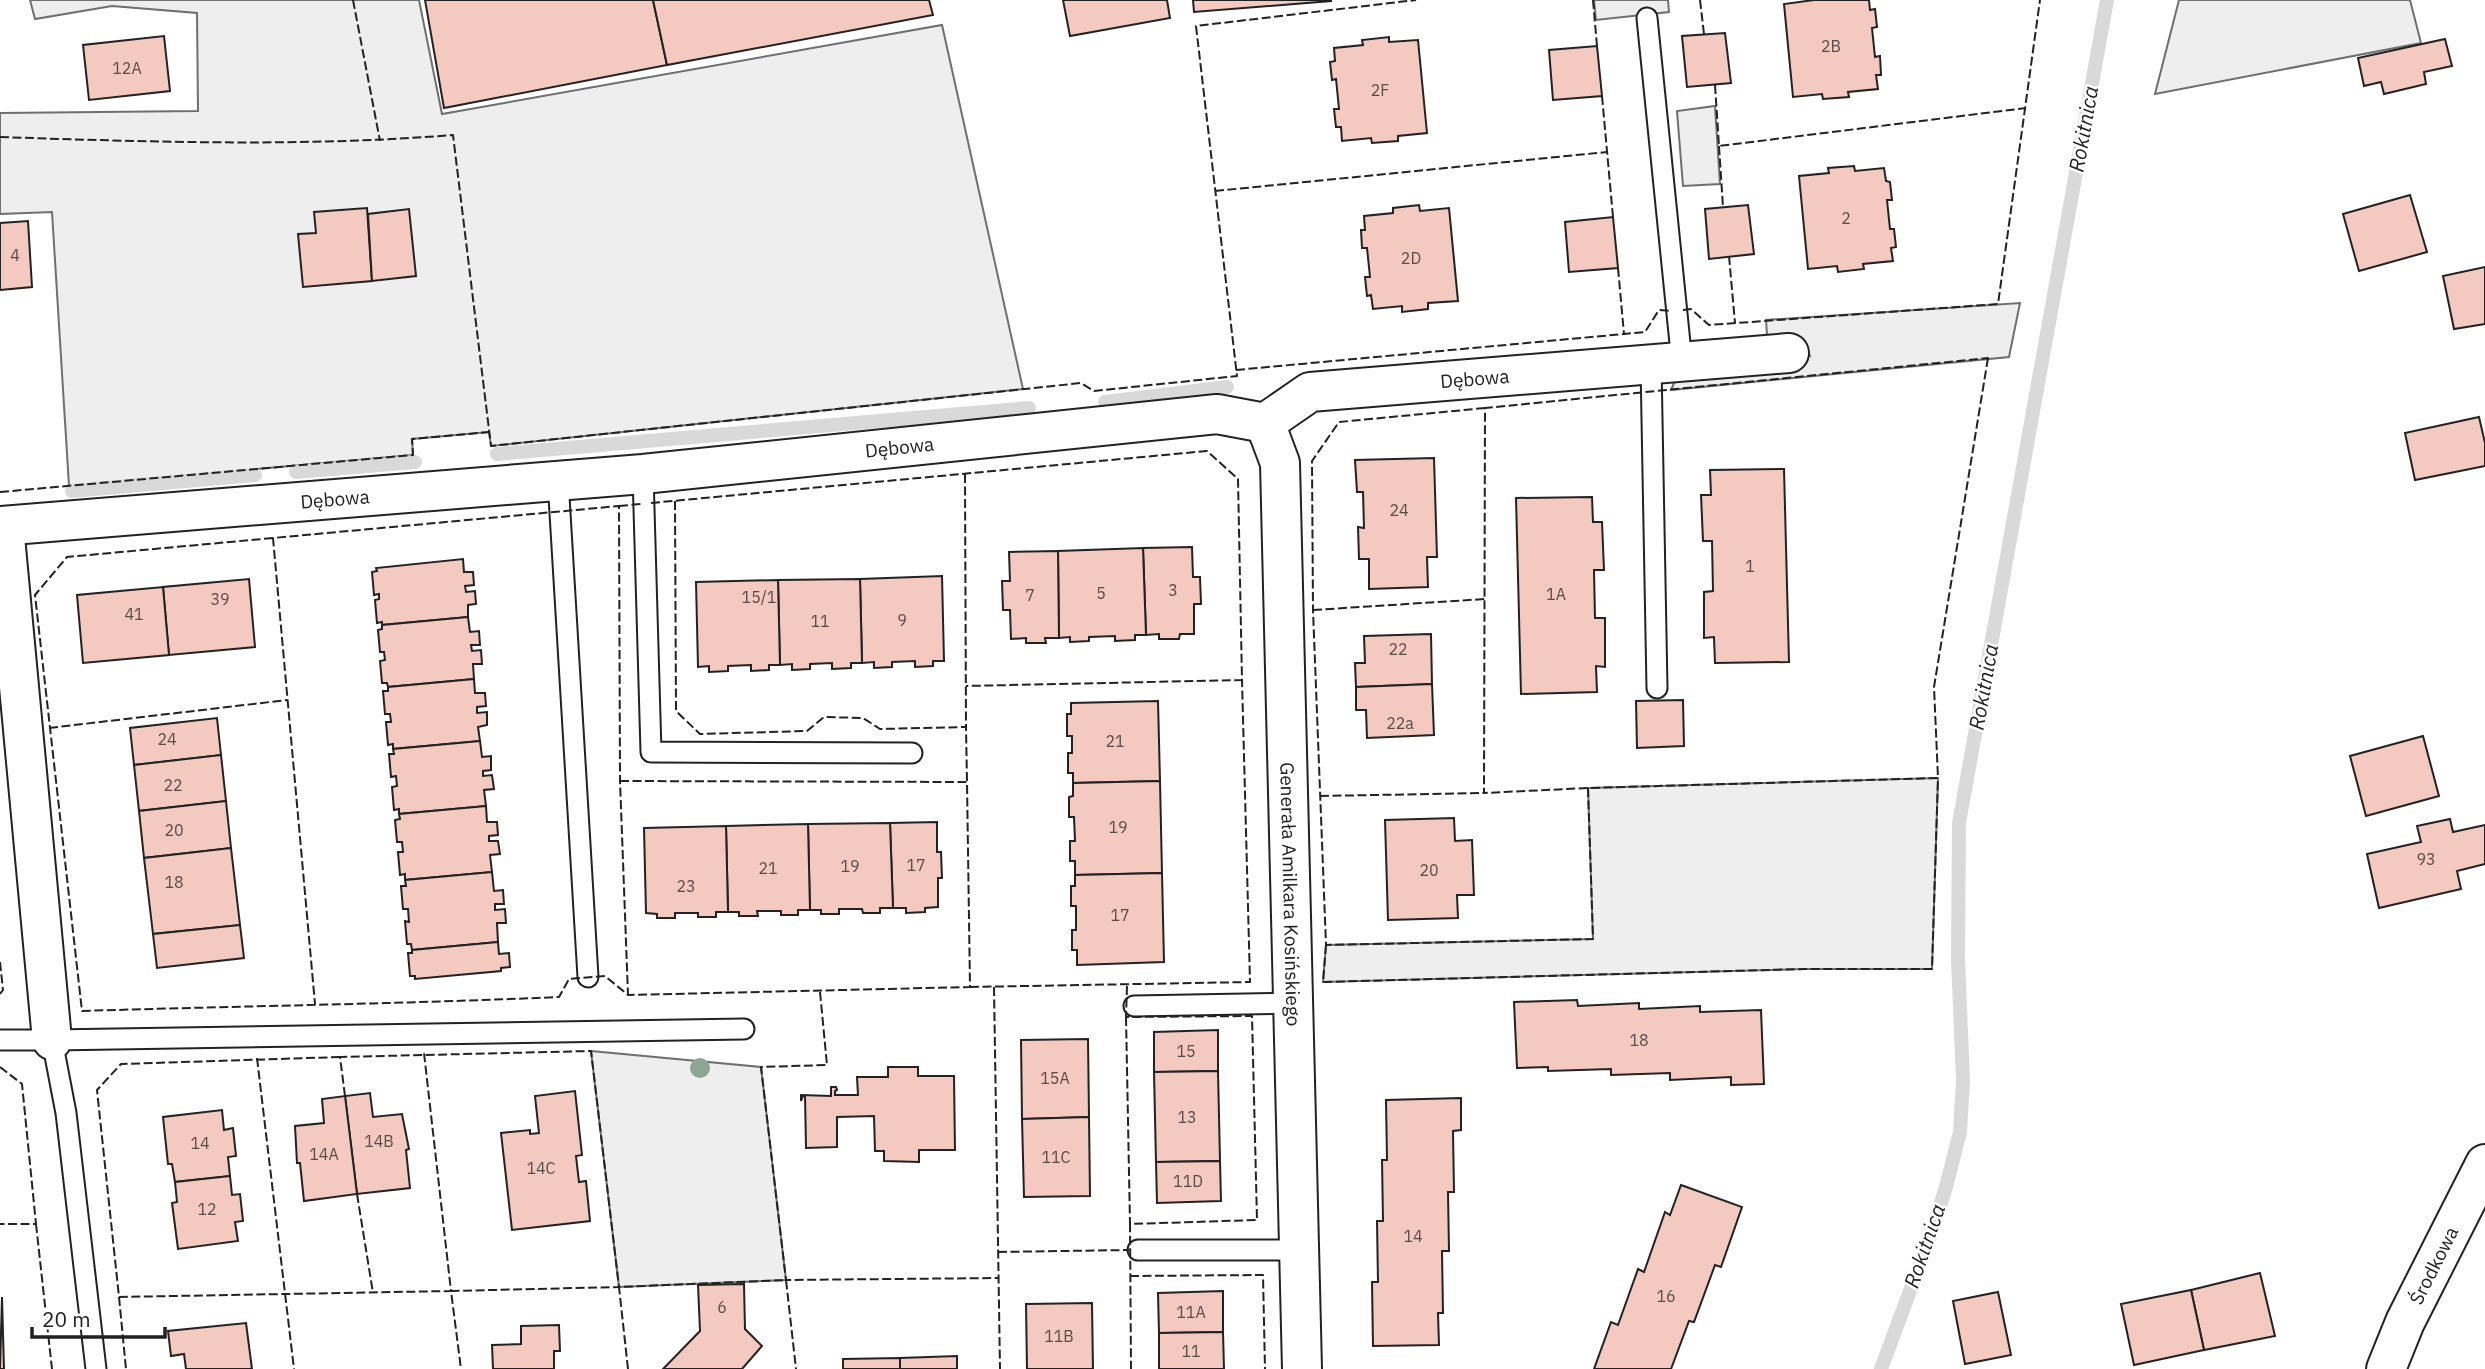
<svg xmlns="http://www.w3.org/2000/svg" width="2485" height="1369" font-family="'IBM Plex Sans',sans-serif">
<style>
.green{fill:#eee;stroke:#6f6f6f;stroke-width:2}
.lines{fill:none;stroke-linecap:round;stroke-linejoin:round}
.stream{stroke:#d9d9d9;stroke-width:14}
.building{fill:#f3c9c0;stroke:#222;stroke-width:2}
.lane-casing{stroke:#222;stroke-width:23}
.street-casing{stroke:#222;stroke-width:42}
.lane{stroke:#fff;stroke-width:19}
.street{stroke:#fff;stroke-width:38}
.fence{stroke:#222;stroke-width:2;stroke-dasharray:9 3.5;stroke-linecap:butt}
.tree{fill:#8da692}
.labels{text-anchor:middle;stroke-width:5;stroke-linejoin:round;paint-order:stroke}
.number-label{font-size:16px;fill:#564c4a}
.street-label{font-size:19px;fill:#222;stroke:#fff}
.water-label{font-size:21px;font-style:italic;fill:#222;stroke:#fff}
</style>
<rect width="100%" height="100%" fill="#fff"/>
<g class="green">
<polygon points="30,0 419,0 442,114 942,25 1023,389 491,446 489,432 412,439 413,455 69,486 52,212 0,214 0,113 198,111 197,13 112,6 35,19"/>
<polygon points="1594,0 1668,0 1669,12 1596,20"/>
<polygon points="2179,0 2410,0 2421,43 2155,94"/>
<polygon points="1715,106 1720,184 1683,186 1677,111"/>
<polygon points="2020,303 2009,357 1671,390 1677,376 1810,356 1804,342 1767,335 1766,320"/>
<polygon points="1938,778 1932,969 1805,969 1323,982 1326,945 1593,939 1588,788"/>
<polygon points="591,1051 761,1067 786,1280 619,1287"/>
</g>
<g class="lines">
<g class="stream">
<polyline points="1105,402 1227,387"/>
<polyline points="497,454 1029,408"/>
<polyline points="296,472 415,462"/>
<polyline points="72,491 255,475"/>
<polyline points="1881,1369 1930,1237 1946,1187 1960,1132 1963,1080 1958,959 1959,823 2107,0"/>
</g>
</g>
<g class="building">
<polygon points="425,0 653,0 667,65 444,108"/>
<polygon points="653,0 929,0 933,15 667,65"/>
<polygon points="1063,0 1167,0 1170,18 1070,36"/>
<polygon points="1193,0 1331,0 1331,1 1194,12"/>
<polygon points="1869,0 1870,10 1875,9 1877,27 1872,28 1875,57 1880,56 1881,75 1876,75 1878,89 1848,92 1849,97 1823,99 1822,94 1793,97 1784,4 1814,0"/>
<polygon points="1725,33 1731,83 1687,87 1682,36"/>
<polygon points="164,36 170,91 89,100 83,45"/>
<polygon points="1389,37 1389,42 1418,40 1427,133 1398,136 1398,141 1372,143 1371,138 1342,141 1341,127 1336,127 1334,109 1339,109 1336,79 1332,80 1330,62 1335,61 1334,48 1363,45 1362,40"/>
<polygon points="2445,39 2452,66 2424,72 2426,84 2384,94 2381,82 2364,86 2358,58"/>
<polygon points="1597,46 1602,96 1553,100 1549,50"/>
<polygon points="1854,166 1855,171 1884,168 1886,181 1890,182 1892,200 1887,200 1890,229 1894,229 1896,247 1891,248 1893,261 1863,264 1864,269 1838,272 1837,266 1808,269 1799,176 1829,173 1828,168"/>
<polygon points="2410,195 2427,252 2359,271 2343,214"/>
<polygon points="1419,205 1420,211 1449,208 1458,301 1428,303 1428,309 1402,312 1402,306 1373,309 1371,295 1367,296 1365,277 1370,277 1367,248 1362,248 1361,230 1365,230 1364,216 1393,213 1393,208"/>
<polygon points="1748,205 1754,254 1709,259 1705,209"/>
<polygon points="367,208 372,281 303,287 298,234 316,233 314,212"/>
<polygon points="409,209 416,276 372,281 368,214"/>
<polygon points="1613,217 1618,268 1569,272 1565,222"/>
<polygon points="28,221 32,287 0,290 0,223"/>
<polygon points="2485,267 2485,324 2454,329 2443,276"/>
<polygon points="2479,417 2485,443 2485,466 2415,480 2405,433"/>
<polygon points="1434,458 1437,557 1427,557 1428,587 1369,589 1369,559 1359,559 1358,527 1364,528 1363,492 1357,492 1355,460"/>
<polygon points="1784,469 1789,662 1715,663 1714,637 1704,638 1704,592 1713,591 1712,541 1703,541 1701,495 1711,495 1710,470"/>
<polygon points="1592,497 1593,522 1602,522 1604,570 1594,570 1595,618 1605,618 1605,667 1596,666 1597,692 1521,694 1516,498"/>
<polygon points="1192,547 1193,577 1200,577 1201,604 1194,604 1194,634 1180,634 1179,639 1159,639 1159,634 1146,635 1143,548"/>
<polygon points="1143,548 1146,635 1135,635 1135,640 1115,641 1115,636 1089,637 1089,641 1070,642 1070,637 1059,638 1058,551"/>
<polygon points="1058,551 1059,638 1045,638 1046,643 1026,643 1026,638 1011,639 1010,610 1003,610 1002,581 1010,581 1009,552"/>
<polygon points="463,559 464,572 473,572 474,585 465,586 466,592 475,591 476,604 468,605 468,617 382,625 382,622 377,623 375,600 379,599 379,594 374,595 372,572 377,571 376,568"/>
<polygon points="942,576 944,661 933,661 933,666 915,667 915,661 892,662 892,667 874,668 874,662 862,663 860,579"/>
<polygon points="249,579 255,647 169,655 163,587"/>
<polygon points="860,579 862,663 851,663 851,668 832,669 832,663 810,664 810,669 792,670 792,664 780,665 778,580"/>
<polygon points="778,580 780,665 769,665 769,670 751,671 751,665 728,666 728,671 709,672 709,666 698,667 696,582"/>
<polygon points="163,587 169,655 83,663 77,595"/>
<polygon points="468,617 470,632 479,631 480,645 471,645 472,651 481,650 482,664 473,664 474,679 388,687 387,683 382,683 380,661 385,660 384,652 380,652 378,630 382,629 382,625"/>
<polygon points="1431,634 1432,684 1356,687 1355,663 1365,663 1364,636"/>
<polygon points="474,679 475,693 485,693 486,706 477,707 477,713 487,712 487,725 478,727 480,741 393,749 393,744 388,745 386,722 391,722 390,714 385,714 383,691 388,691 388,687"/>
<polygon points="1432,684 1434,735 1367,738 1366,710 1356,710 1356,687"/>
<polygon points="1683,700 1684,746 1637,748 1636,701"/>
<polygon points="1158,701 1160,781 1073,783 1073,773 1068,773 1068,753 1072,753 1072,736 1067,736 1067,714 1071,714 1071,703"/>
<polygon points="217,718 221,755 134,765 130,728"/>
<polygon points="2423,736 2439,796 2366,816 2350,756"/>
<polygon points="480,741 482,757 491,756 491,770 483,771 483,776 492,775 494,789 484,790 486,806 399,814 399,809 394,810 392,787 397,786 396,776 391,777 389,754 394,754 393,749"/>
<polygon points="221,755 226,801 139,811 134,765"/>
<polygon points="1160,781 1162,873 1075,875 1075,861 1070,861 1070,841 1075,841 1074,817 1069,817 1069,797 1073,796 1073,783"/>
<polygon points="226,801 231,848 144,858 139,811"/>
<polygon points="486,806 487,822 497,822 498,835 489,836 489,841 498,841 500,854 490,855 492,872 405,880 405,874 400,875 398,852 403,852 402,842 397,842 395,820 400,819 399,814"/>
<polygon points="1454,818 1455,841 1472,840 1474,895 1457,895 1458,918 1388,920 1385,820"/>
<polygon points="2450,819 2453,832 2485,825 2485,864 2457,871 2461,889 2379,908 2367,854 2421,842 2417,826"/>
<polygon points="937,822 937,852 941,852 942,878 938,878 938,907 925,908 925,912 906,913 906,908 893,908 890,823"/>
<polygon points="890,823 893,908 880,908 880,913 863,913 862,909 839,909 839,914 821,914 821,910 810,910 808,824"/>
<polygon points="808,824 810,910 798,910 798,915 781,915 781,911 757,911 758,916 739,916 739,912 728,912 726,826"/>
<polygon points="726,826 728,912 716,912 716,917 698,917 698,913 675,913 675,918 657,918 657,914 646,913 644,828"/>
<polygon points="231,848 240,925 153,934 144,858"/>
<polygon points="492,872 494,891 503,890 504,904 495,904 495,910 505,909 506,923 497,923 498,942 412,950 411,944 407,944 405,921 409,922 408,909 403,909 401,886 406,886 405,880"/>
<polygon points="1162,873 1164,962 1077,965 1077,950 1072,950 1072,930 1076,930 1076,906 1071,906 1071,886 1075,886 1075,875"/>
<polygon points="240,925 244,958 157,968 153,934"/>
<polygon points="498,942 499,954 509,953 510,967 501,968 501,971 415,979 415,976 410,976 408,953 412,953 412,950"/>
<polygon points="1577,1000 1578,1006 1639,1003 1639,1009 1700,1006 1700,1012 1761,1010 1764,1084 1731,1085 1731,1077 1670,1080 1670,1073 1611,1075 1611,1069 1548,1071 1548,1067 1517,1068 1514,1002"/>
<polygon points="1218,1030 1218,1071 1154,1072 1154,1032"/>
<polygon points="1088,1039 1089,1117 1022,1119 1021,1040"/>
<polygon points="888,1067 918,1067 918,1076 954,1076 955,1150 919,1150 919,1162 884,1161 884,1151 875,1151 874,1116 837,1117 837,1147 806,1148 805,1096 803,1096 801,1101 801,1095 831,1096 831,1087 836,1087 837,1090 835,1091 835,1095 858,1095 857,1077 888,1077"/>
<polygon points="1218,1071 1220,1161 1156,1162 1154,1072"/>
<polygon points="575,1091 582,1155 576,1156 579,1182 586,1181 590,1221 512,1230 501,1133 530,1130 530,1134 539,1133 535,1096"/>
<polygon points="370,1093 373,1117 402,1114 409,1149 406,1150 410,1188 357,1194 345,1096"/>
<polygon points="345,1096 357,1194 304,1201 300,1163 297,1163 295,1126 324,1123 322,1099"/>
<polygon points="1461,1098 1461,1130 1453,1131 1454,1192 1448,1192 1449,1251 1442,1251 1443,1313 1438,1313 1439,1345 1373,1346 1372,1282 1378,1282 1377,1221 1383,1221 1382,1160 1387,1160 1386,1100"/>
<polygon points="222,1110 224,1130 233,1128 236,1156 228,1157 230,1176 175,1182 172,1164 168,1164 163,1117"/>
<polygon points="1089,1117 1090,1196 1024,1197 1022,1119"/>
<polygon points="1220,1161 1221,1201 1157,1203 1156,1162"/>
<polygon points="230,1176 232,1195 240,1194 243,1221 235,1222 238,1241 178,1249 172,1203 177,1202 175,1182"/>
<polygon points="1681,1185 1742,1207 1721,1267 1715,1265 1694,1322 1689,1321 1671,1369 1594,1369 1611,1322 1618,1325 1638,1269 1644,1272 1665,1212 1670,1215"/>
<polygon points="2260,1273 2275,1336 2204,1350 2191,1290"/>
<polygon points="744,1284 745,1329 762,1346 742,1369 663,1369 700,1331 698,1285"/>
<polygon points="2191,1290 2204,1350 2134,1365 2121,1304"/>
<polygon points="1223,1291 1223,1332 1159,1333 1158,1293"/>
<polygon points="1998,1292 2011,1355 1965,1364 1953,1301"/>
<polygon points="2,1297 4,1369 0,1369"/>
<polygon points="1092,1303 1093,1369 1027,1369 1026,1304"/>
<polygon points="246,1323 252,1369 186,1369 184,1354 171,1356 168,1331"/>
<polygon points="559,1325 560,1351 554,1351 554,1369 493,1369 492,1345 521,1344 521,1326"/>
<polygon points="1223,1332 1224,1369 1159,1369 1159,1333"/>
<polygon points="957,1356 957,1369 900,1369 900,1358"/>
<polygon points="900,1358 900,1369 843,1369 843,1359"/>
</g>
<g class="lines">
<defs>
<g id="lane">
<polyline points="1647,18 1682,363"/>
<polyline points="1651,365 1657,688"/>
<polyline points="643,474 651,752 912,753"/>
<polyline points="558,480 588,977"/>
<polyline points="1134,1006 1293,1003"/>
<polyline points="0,1040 52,1040 66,1113 96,1369"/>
<polyline points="52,1040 744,1029"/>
<polyline points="1138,1250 1300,1250"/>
</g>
<g id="street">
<path id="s1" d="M1265,423l15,40 22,906"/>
<path id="s2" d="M0,526l643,-52 574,-60 48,9 45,-31 479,-39"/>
<polyline points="4,526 52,1040"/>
<path id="s3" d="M2386,1369l19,-47 80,-158"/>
</g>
</defs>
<use href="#lane" class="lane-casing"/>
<use href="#street" class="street-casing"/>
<use href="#lane" class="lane"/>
<use href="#street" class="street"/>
<g class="fence">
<polyline points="353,0 380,141"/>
<polyline points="1593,0 1597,46"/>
<polyline points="1700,0 1704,34"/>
<polyline points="1715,85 1719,146 2026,108"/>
<polyline points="1602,96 1613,217"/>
<path d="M0,137c151,5 303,10 453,-2l38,311 590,-63 13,8 143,-15 -41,-350 220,-26"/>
<polyline points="1719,146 1723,207"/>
<polyline points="1215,191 1607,152"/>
<polyline points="1729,256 1735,323"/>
<polyline points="1618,268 1624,334"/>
<polyline points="1683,310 1691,309 1709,325 1998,304 2040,0"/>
<polygon points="1988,358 1934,687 1938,778 1588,788 1484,793 1485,408"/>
<polyline points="1236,370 1645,332 1659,310 1672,311"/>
<polyline points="1485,408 1339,422 1312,461 1313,610 1326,945 1593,939 1588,788"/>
<polyline points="965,474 966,727"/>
<polyline points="0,492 413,455 412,439 490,432"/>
<polyline points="675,501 676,711 700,734 807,731 824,717 863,718 880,729 966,727 967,782"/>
<polyline points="651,503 1207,451 1238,479 1242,680 966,686"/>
<polyline points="619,506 641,504"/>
<path d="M273,538l-206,19 -32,38 47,416c159,-5 318,-7 477,-14l10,-18 36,-3 23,19 -8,-214 -1,-275 -346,32 42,466"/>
<polyline points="1313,610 1485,599"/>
<polyline points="49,728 287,700"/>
<polyline points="620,781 967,782 970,987 628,995"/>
<polyline points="1320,796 1484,793"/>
<polyline points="1326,945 1323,982 1805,969 1932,969 1938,778"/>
<polyline points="0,962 3,990 0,994"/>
<polyline points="1127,986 1126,1017 1252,1016 1257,1220 1130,1224 1131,1369"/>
<polyline points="970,987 1250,982 1242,680"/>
<polyline points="994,987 1000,1369"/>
<polyline points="820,992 827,1065 761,1067 786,1280 998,1278"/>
<polyline points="1126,1017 1130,1224"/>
<polyline points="340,1057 121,1064 97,1090 119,1297 451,1291 424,1053"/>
<polyline points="257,1058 294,1369"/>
<polyline points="0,1067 22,1084 36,1224 0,1224"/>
<polyline points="345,1096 340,1057 591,1051 619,1287 451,1291 461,1369"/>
<polyline points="357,1194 373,1293"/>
<polyline points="36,1224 52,1369"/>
<polyline points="998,1252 1129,1250"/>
<polyline points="1130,1276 1263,1275 1265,1369"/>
<polyline points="119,1297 126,1369"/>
<polyline points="628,1369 619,1287 786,1280 796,1369"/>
</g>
</g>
<circle class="tree" cx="700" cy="1068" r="10"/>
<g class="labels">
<g class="number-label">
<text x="1831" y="52">2B</text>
<text x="127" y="74">12A</text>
<text x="1380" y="96">2F</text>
<text x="1846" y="224">2</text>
<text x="15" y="261">4</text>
<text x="1411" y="264">2D</text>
<text x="1399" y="516">24</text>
<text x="1750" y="572">1</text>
<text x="1173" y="596">3</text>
<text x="1101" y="599">5</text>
<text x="1556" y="600">1A</text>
<text x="1030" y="601">7</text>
<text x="759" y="603">15/1</text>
<text x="220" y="605">39</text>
<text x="134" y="620">41</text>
<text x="902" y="626">9</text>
<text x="820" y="627">11</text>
<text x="1398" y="655">22</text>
<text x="1400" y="729">22a</text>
<text x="167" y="745">24</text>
<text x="1115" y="747">21</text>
<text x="173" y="791">22</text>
<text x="1118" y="833">19</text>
<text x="174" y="836">20</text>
<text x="2426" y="865">93</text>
<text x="916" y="871">17</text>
<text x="850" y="872">19</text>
<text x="768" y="874">21</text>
<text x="1429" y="876">20</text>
<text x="174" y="888">18</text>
<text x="686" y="892">23</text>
<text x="1120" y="921">17</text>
<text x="1639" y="1046">18</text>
<text x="1186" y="1057">15</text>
<text x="1055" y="1084">15A</text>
<text x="1187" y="1123">13</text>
<text x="379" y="1147">14B</text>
<text x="200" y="1149">14</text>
<text x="324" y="1160">14A</text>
<text x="1056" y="1163">11C</text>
<text x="541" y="1174">14C</text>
<text x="1188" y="1187">11D</text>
<text x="207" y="1215">12</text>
<text x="1413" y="1242">14</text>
<text x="1666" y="1302">16</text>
<text x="722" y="1313">6</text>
<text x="1191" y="1318">11A</text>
<text x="1059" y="1342">11B</text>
<text x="1191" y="1357">11</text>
</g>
<g class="street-label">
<text dy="7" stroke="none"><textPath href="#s2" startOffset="1491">Dębowa</textPath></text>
<text dy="7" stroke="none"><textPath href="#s2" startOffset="903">Dębowa</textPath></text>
<text dy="7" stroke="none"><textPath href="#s2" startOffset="336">Dębowa</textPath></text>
<text dy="7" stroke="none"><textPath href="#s1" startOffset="474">Generała Amilkara Kosińskiego</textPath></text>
<text dy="7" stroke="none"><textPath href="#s3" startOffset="114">Środkowa</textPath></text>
</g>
<g class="water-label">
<text transform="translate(2084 129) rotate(-80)" y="7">Rokitnica</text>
<text transform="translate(1984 687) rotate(-80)" y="7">Rokitnica</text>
<text transform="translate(1925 1246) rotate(-71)" y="7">Rokitnica</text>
</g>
</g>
<path d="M32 1327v10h133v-10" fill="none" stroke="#222222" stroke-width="3.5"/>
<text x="42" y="1327" font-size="21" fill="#222222" stroke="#ffffff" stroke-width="5" paint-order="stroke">20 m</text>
</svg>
